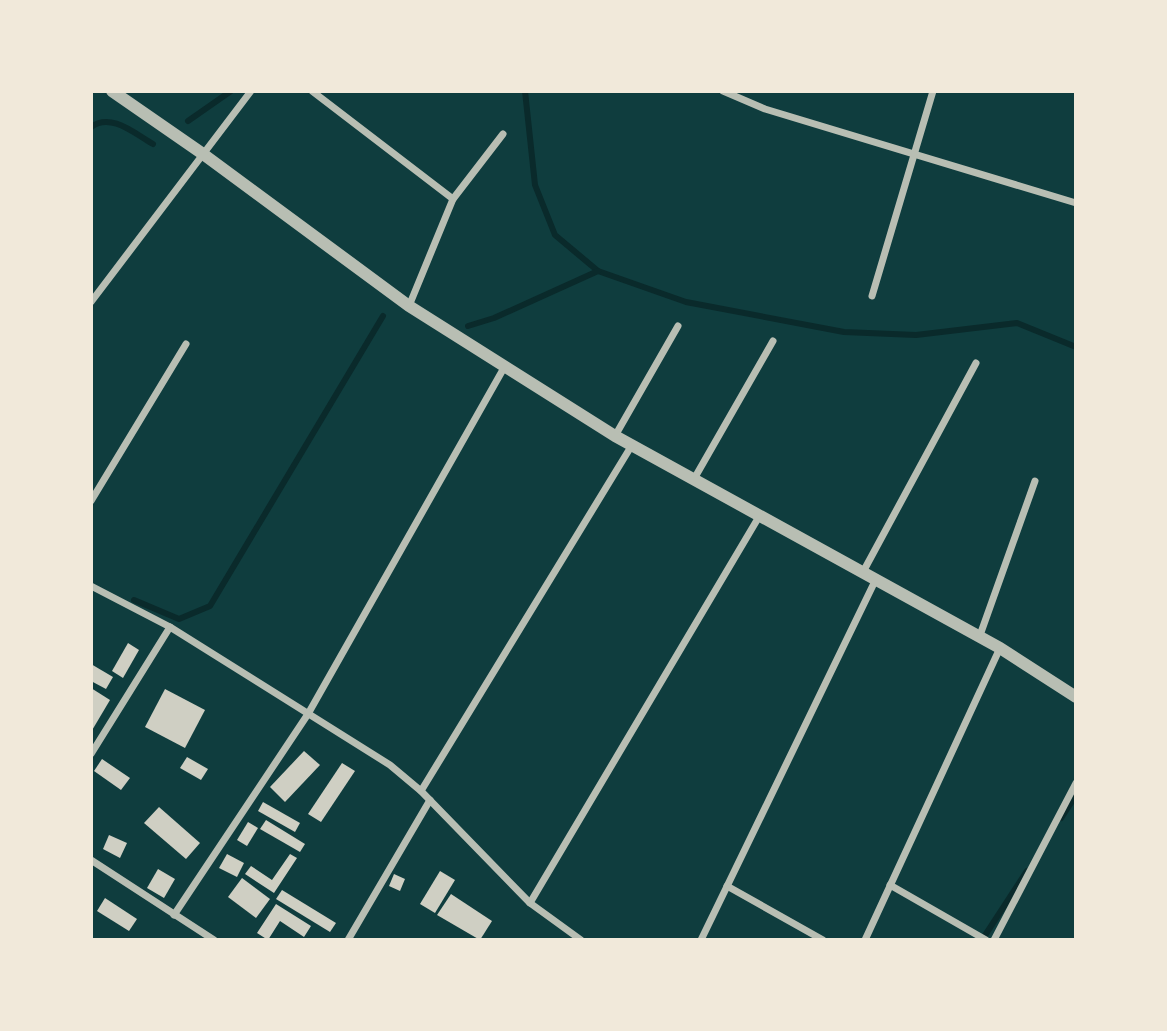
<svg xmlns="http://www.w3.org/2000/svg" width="1167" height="1031" font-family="'PT Serif',serif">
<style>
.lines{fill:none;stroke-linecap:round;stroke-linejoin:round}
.stream{stroke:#0a2a2b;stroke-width:6}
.building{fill:#cfcfc3}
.minor{stroke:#b8beb3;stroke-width:7}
.tertiary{stroke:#b8beb3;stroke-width:12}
</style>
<rect width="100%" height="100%" fill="#0f3d3e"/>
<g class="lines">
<g class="stream">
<polyline points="525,91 535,185 555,235 598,271 686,302 844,332 916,335 1017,323 1076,347"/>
<polyline points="188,121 231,91"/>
<path d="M91,127c20,-15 44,7 62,17"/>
<polyline points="468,326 494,318 598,271"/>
<polyline points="134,600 179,619 210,606 383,316"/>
<polyline points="1061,818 1076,795"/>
<polyline points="982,940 1027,871"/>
</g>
</g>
<g class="building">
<polygon points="128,643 139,650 123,678 112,671"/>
<polygon points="91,664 113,677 106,689 91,681"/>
<polygon points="91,688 110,700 91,732"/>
<polygon points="165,689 205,710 185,748 145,727"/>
<polygon points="304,751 320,765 285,802 270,787"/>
<polygon points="187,757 208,769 201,780 180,768"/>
<polygon points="102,759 130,778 121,790 94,771"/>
<polygon points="342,763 355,771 321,822 308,814"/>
<polygon points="263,802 300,823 295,832 258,811"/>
<polygon points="159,807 200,843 186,859 144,823"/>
<polygon points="266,820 305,844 300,852 260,829"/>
<polygon points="248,822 258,828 247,846 237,840"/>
<polygon points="109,835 127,843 120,858 103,849"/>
<polygon points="227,854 244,863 237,877 219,868"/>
<polygon points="290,854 297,858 274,893 245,874 251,866 272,880"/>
<polygon points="158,869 175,879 164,898 147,888"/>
<polygon points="440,871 455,880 435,913 420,904"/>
<polygon points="394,874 405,879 400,891 389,886"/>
<polygon points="242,878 270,899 256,918 228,897"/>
<polygon points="282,890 336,923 330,932 276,899"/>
<polygon points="451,894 492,921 480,940 437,915"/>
<polygon points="105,898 137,919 129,931 97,911"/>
<polygon points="276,904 311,926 304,937 280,921 268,940 257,933"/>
</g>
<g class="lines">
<g class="minor">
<polyline points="312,91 453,199"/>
<polyline points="723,91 765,109 1076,203"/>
<polyline points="872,296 933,91"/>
<polyline points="91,302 251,91"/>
<polyline points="409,306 453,199 503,134"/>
<polyline points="615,436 678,326"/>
<polyline points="694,479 773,341"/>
<polyline points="91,501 186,344"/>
<polyline points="863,572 976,363"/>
<polyline points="91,586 170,627 390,765 421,791 530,903 581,940"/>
<polyline points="979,638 1035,481"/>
<polyline points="91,754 170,627"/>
<polyline points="421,791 632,445"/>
<polyline points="91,860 214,940"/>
<polyline points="890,885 986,940"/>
<polyline points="727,886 823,940"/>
<polyline points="530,903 760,515"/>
<polyline points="174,915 308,714 505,366"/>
<polyline points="348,940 430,800"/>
<polyline points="701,940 876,579"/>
<polyline points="865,940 1000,648"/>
<polyline points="994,940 1076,783"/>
</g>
<polyline class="tertiary" points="112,91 203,154 409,306 615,436 1000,648 1076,697"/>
</g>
<rect width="1167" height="1031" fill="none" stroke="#f1e9da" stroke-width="186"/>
</svg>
